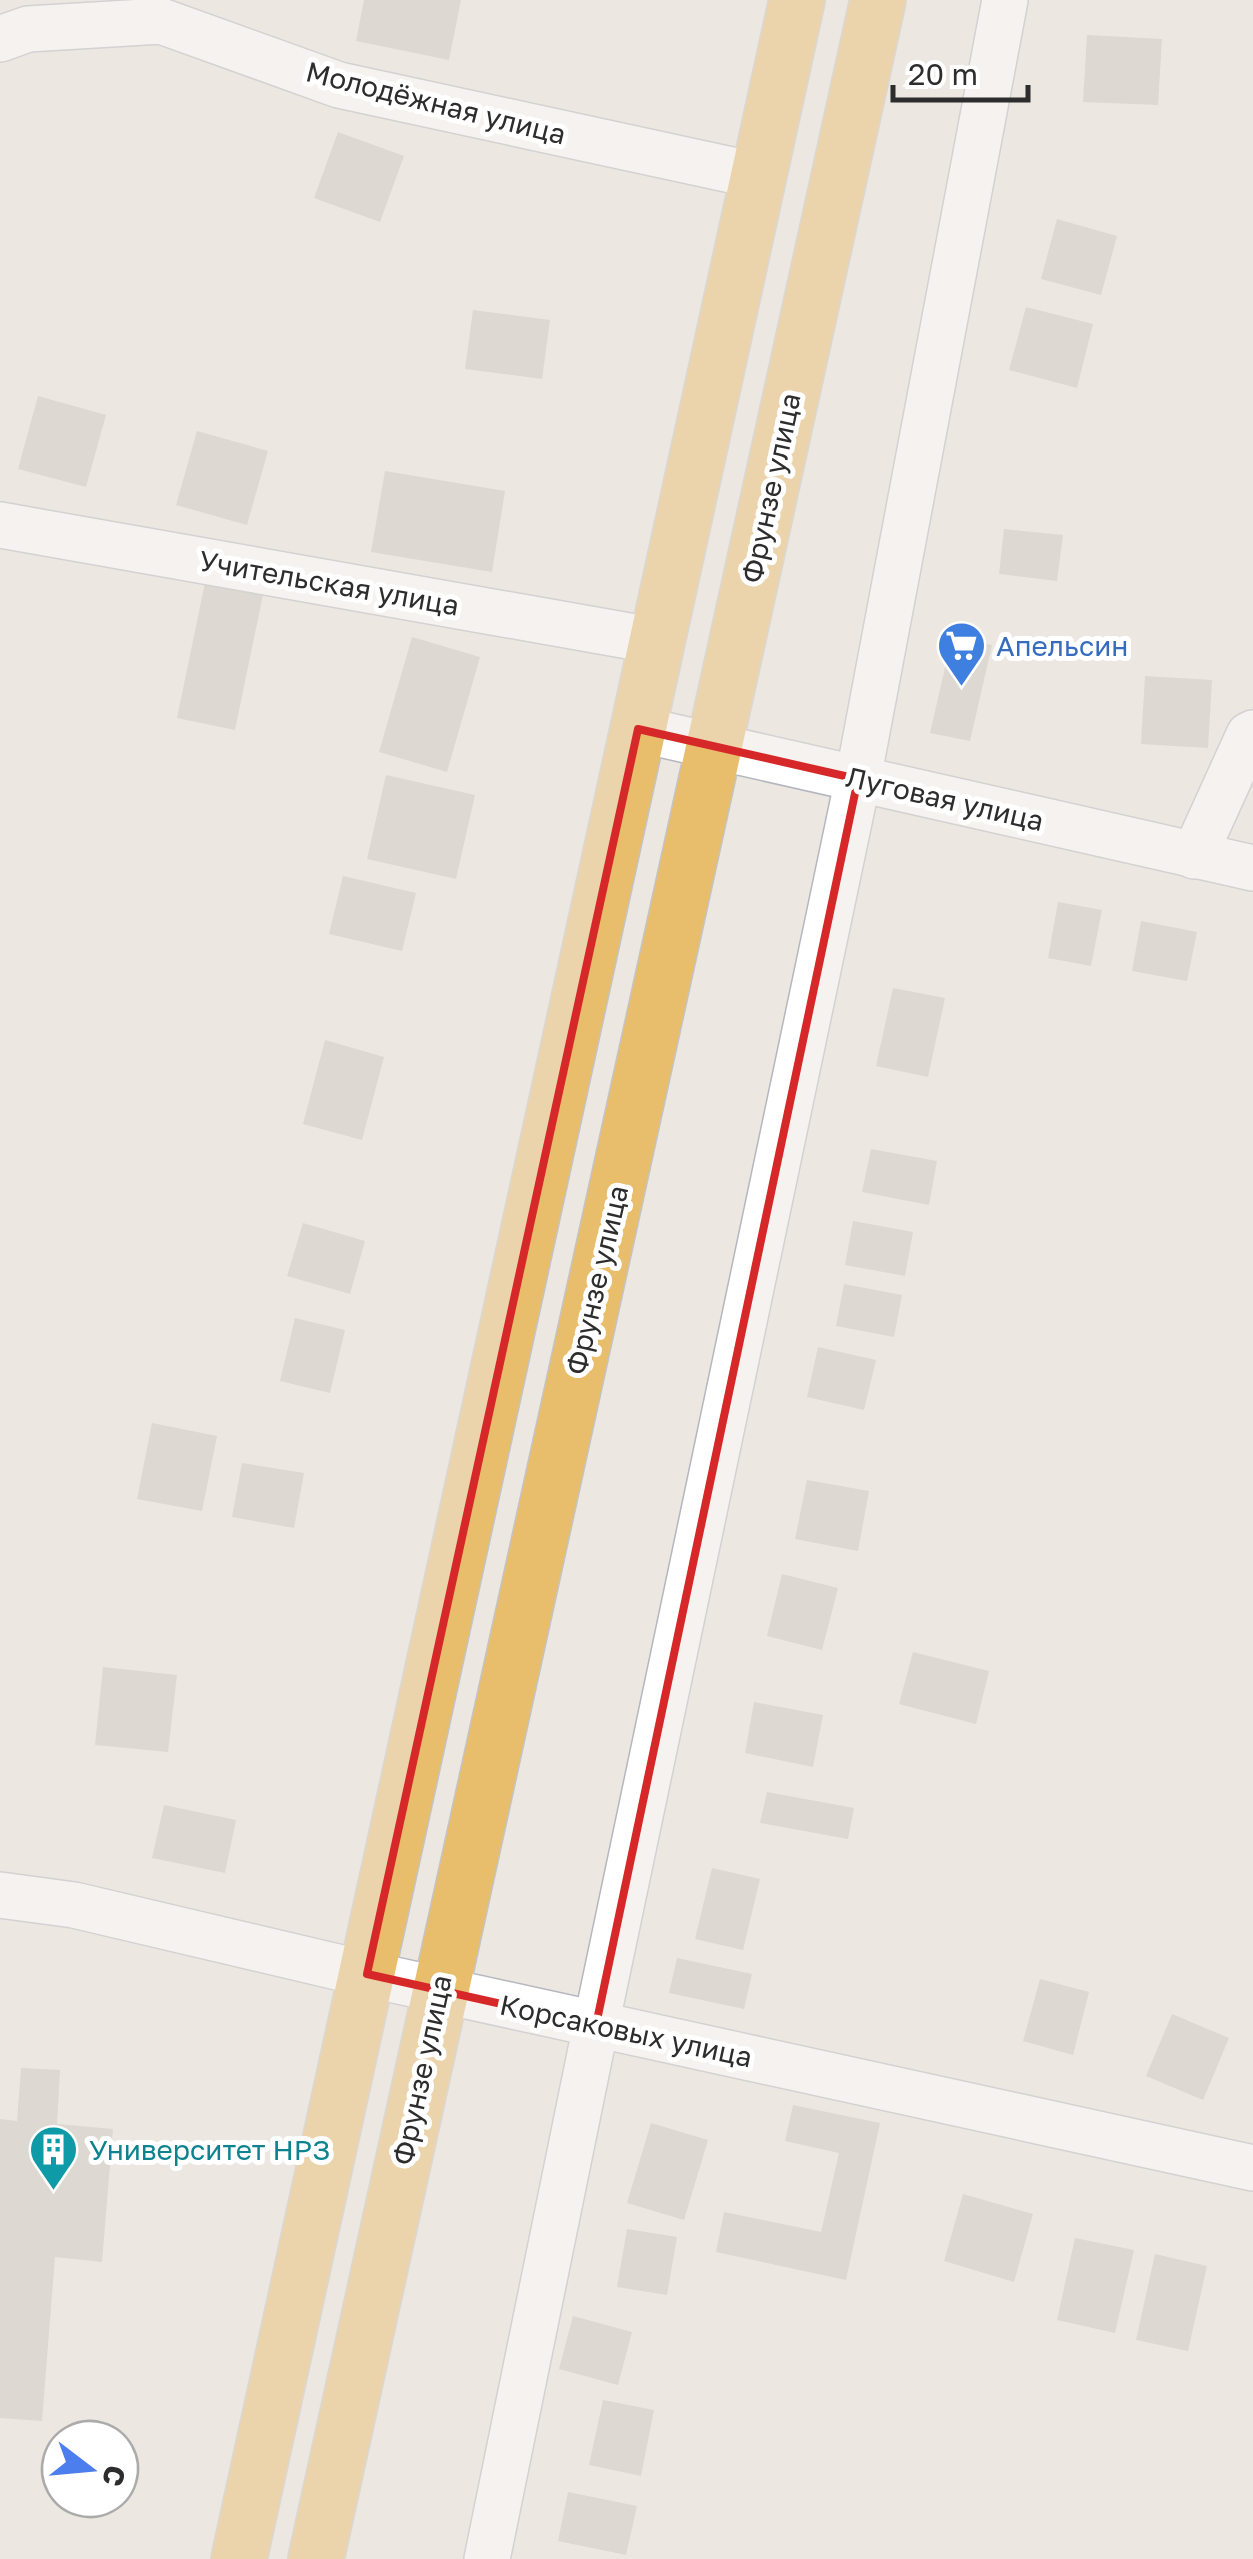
<svg xmlns="http://www.w3.org/2000/svg" width="1253" height="2559" font-family="'Golos Text',sans-serif">
<style>
.building{fill:#c9c5bf}
.lines{fill:none;stroke-linecap:round;stroke-linejoin:round}
.minor-casing{stroke:#b4b7bf;stroke-width:48}
.major-casing{stroke:#c4c4c4;stroke-width:58}
.minor{stroke:#fff;stroke-width:45}
.major{stroke:#e8bd6c;stroke-width:55}
.marked{fill:none;stroke:#d62828;stroke-width:8;stroke-linejoin:round}
.labels{text-anchor:middle;stroke-width:10;stroke-linejoin:round;paint-order:stroke}
.street-label{font-size:28px;fill:#2d2d2d;stroke:#fff}
.shop-label{font-size:28px;fill:#366cbe;stroke:#fff;text-anchor:start}
.culture-label{font-size:28px;fill:#0d838f;stroke:#fff;text-anchor:start}
</style>
<rect width="100%" height="100%" fill="#ede7e1"/>
<g class="building">
<polygon points="364,0 461,0 449,60 356,41"/>
<polygon points="1087,35 1162,39 1158,105 1083,102"/>
<polygon points="338,132 404,156 380,222 314,198"/>
<polygon points="1057,219 1117,236 1101,295 1041,279"/>
<polygon points="1026,307 1093,324 1077,388 1009,370"/>
<polygon points="473,310 550,320 542,379 465,369"/>
<polygon points="38,396 106,415 86,487 18,469"/>
<polygon points="197,431 268,451 247,525 176,505"/>
<polygon points="385,471 505,491 492,572 371,552"/>
<polygon points="1004,529 1063,535 1057,581 999,574"/>
<polygon points="206,578 264,590 235,730 177,718"/>
<polygon points="412,637 480,657 447,772 379,752"/>
<polygon points="952,637 992,645 970,741 930,733"/>
<polygon points="1145,676 1212,680 1208,748 1141,744"/>
<polygon points="386,775 475,795 456,879 367,859"/>
<polygon points="343,876 416,893 402,951 329,934"/>
<polygon points="1058,902 1102,910 1091,966 1048,958"/>
<polygon points="1141,921 1197,932 1187,981 1132,971"/>
<polygon points="893,988 945,998 928,1077 876,1066"/>
<polygon points="325,1040 384,1057 362,1140 303,1124"/>
<polygon points="871,1149 937,1161 929,1205 862,1192"/>
<polygon points="853,1221 913,1232 905,1276 845,1265"/>
<polygon points="303,1223 365,1241 350,1294 287,1276"/>
<polygon points="844,1284 902,1295 894,1337 836,1326"/>
<polygon points="295,1318 345,1330 330,1393 280,1381"/>
<polygon points="818,1347 876,1360 864,1410 807,1397"/>
<polygon points="152,1423 217,1436 202,1511 137,1499"/>
<polygon points="242,1463 304,1473 294,1528 232,1517"/>
<polygon points="807,1480 869,1491 858,1551 795,1539"/>
<polygon points="782,1574 838,1588 822,1650 767,1636"/>
<polygon points="913,1652 989,1671 976,1724 899,1704"/>
<polygon points="103,1667 177,1675 168,1752 95,1745"/>
<polygon points="754,1702 823,1715 813,1767 745,1753"/>
<polygon points="767,1792 854,1808 848,1839 760,1823"/>
<polygon points="164,1805 236,1820 225,1873 152,1858"/>
<polygon points="712,1868 760,1879 743,1950 695,1939"/>
<polygon points="677,1958 752,1974 744,2009 669,1993"/>
<polygon points="1040,1979 1089,1992 1073,2055 1023,2041"/>
<polygon points="1172,2014 1229,2038 1203,2100 1146,2076"/>
<polygon points="21,2068 60,2070 57,2124 113,2129 102,2262 55,2257 42,2421 0,2418 0,2119 17,2121"/>
<polygon points="793,2105 880,2123 846,2280 716,2252 724,2212 821,2232 839,2153 785,2141"/>
<polygon points="651,2123 708,2140 684,2220 627,2203"/>
<polygon points="963,2194 1033,2214 1014,2282 944,2261"/>
<polygon points="627,2229 677,2237 667,2295 617,2287"/>
<polygon points="1075,2238 1134,2250 1115,2333 1057,2320"/>
<polygon points="1155,2254 1207,2266 1188,2351 1136,2340"/>
<polygon points="573,2316 632,2332 618,2385 559,2369"/>
<polygon points="603,2400 654,2410 641,2476 589,2465"/>
<polygon points="568,2492 637,2506 626,2555 558,2541"/>
</g>
<g class="lines">
<defs>
<g id="minor">
<polyline points="0,39 28,29 161,21 339,85 759,176"/>
<polyline points="0,525 657,641"/>
<polyline points="638,729 1253,868"/>
<polyline points="1194,856 1249,735 1253,733"/>
<polyline points="0,1895 74,1905 367,1974 1253,2168"/>
<polyline points="487,2559 596,2025 858,779 1005,0"/>
</g>
<g id="major">
<polyline points="239,2559 797,0"/>
<polyline points="316,2559 878,0"/>
</g>
</defs>
<use href="#minor" class="minor-casing"/>
<use href="#major" class="major-casing"/>
<use href="#minor" class="minor"/>
<use href="#major" class="major"/>
</g>
<path d="M0 0H1253V2559H0ZM638,729l220,50 -262,1246 -229,-51z" fill="#ede7e1" fill-opacity=".55" fill-rule="evenodd"/>
<path class="marked" d="M638,729l220,50 -262,1246 -229,-51z"/>
<defs>
<symbol id="supermarket-pin" viewBox="-11 -11 22 30"><path d="M0 17L-7.5 6A9.5 9.5 0 1 1 7.5 6Z" fill="#3f7fe0" stroke="#fff"/><path d="M-6-5.5h2.5l.6 2H6L4.5 2H-2.5L-4.4-4H-6ZM-1.5 3.2a1.3 1.3 0 1 0 .1 0ZM3 3.2a1.3 1.3 0 1 0 .1 0Z" fill="#fff"/></symbol>
<symbol id="building-pin" viewBox="-11 -11 22 30"><path d="M0 17L-7.5 6A9.5 9.5 0 1 1 7.5 6Z" fill="#0f9aa8" stroke="#fff"/><path d="M-4-6H4V6H1V3H-1V6H-4ZM-2.5-4.3h1.7v1.8h-1.7ZM.8-4.3h1.7v1.8H.8ZM-2.5-1h1.7V.8h-1.7ZM.8-1h1.7V.8H.8Z" fill="#fff"/></symbol>
</defs>
<g fill-rule="evenodd">
<use href="#supermarket-pin" x="934" y="618" width="55" height="75"/>
<use href="#building-pin" x="26" y="2122" width="55" height="75"/>
</g>
<g class="labels">
<g class="street-label">
<text transform="translate(436 103) rotate(14)" y="10">Молодёжная улица</text>
<text transform="translate(771 488) rotate(-78)" y="10">Фрунзе улица</text>
<text transform="translate(329 583) rotate(10)" y="10">Учительская улица</text>
<text transform="translate(945 799) rotate(13)" y="10">Луговая улица</text>
<text transform="translate(597 1280) rotate(-77)" y="10">Фрунзе улица</text>
<text transform="translate(626 2031) rotate(12)" y="10">Корсаковых улица</text>
<text transform="translate(422 2070) rotate(-78)" y="10">Фрунзе улица</text>
</g>
<g class="shop-label">
<text x="996" y="656">Апельсин</text>
</g>
<g class="culture-label">
<text x="89" y="2160">Университет НРЗ</text>
</g>
</g>
<g transform="translate(90 2469) rotate(106)"><circle r="48" fill="#ffffff" stroke="#ababab" stroke-width="2.5"/>
<path d="M0-8L18 38L0 25L-18 38Z" fill="#4d7eee"/>
<text y="-15" font-size="28" font-weight="bold" text-anchor="middle" fill="#2d2d2d">С</text>
</g>
<path d="M893 85v15h135v-15" fill="none" stroke="#2d2d2d" stroke-width="5"/>
<text x="908" y="85" font-size="30" fill="#2d2d2d" stroke="#ffffff" stroke-width="8" paint-order="stroke">20 m</text>
</svg>
